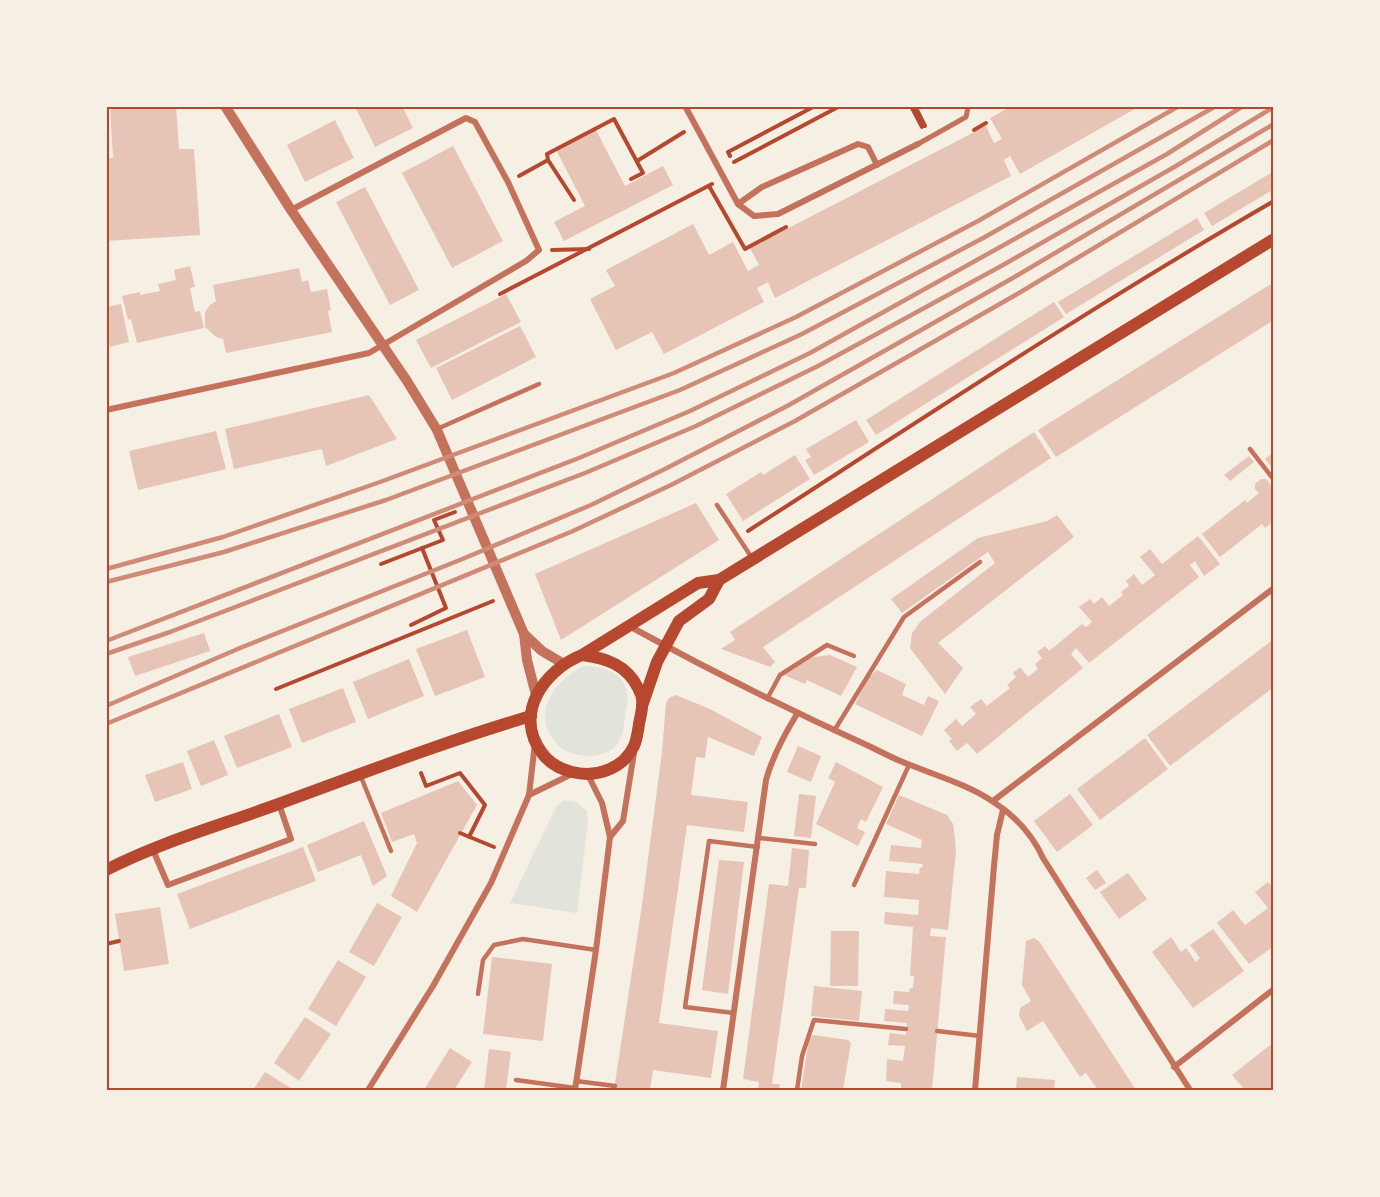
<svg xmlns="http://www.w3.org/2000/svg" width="1380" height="1197" font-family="'Space Grotesk',sans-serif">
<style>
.green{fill:#e2e4dc}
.building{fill:#e6c5b7}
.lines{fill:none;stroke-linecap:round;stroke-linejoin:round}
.path{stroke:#b5482f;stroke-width:4}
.service{stroke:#c5725c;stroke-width:4.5}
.pedestrian{stroke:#c5725c;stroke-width:5}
.minor{stroke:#c5725c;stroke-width:6}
.tertiary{stroke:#c5725c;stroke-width:10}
.secondary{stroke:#b5482f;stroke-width:12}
.rail{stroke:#cf8b77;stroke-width:4.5}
.neatline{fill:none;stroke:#b5482f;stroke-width:2}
</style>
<rect width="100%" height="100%" fill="#f6efe4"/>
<g class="green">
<path d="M584,666c18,0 39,6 43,26 2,7 -1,16 -2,23 -1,7 -1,16 -4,22 -8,22 -38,22 -55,14 -7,-3 -12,-10 -16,-16 -15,-30 8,-56 34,-69z"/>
<polygon points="564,800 576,802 587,811 588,821 577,913 510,903 556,807"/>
</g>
<g class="building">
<polygon points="110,106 176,106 179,149 194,149 200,235 106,241 106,158 113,158"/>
<polygon points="361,106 402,106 413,128 375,147 356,109"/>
<polygon points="1012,106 1140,106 1020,174 1010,156 1004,160 1011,176 775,298 768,282 757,288 764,302 664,354 652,332 616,350 590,299 615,286 606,270 693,224 709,255 733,242 748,271 759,265 750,248 986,126 994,143 1002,139 990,118"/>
<polygon points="335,120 354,158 305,182 287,145"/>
<polygon points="596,130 625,186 663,166 673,185 564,241 554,222 585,206 556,150"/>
<polygon points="453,146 503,241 452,268 402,173"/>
<polygon points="1274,171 1274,189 1212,226 1204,213"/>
<polygon points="365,187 419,290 390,305 336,202"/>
<polygon points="1197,218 1204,230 1066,314 1058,302"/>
<polygon points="190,266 195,287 190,288 195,312 200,311 204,328 137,343 131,319 128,320 122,296 140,292 140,295 160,291 158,284 176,280 174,270"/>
<polygon points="299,268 302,282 308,280 311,292 327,289 331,310 328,311 332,332 226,353 223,339 216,337 205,327 205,312 210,305 216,301 213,285"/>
<polygon points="1274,282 1274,320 1056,457 1038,430"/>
<polygon points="506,294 521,322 431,368 416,340"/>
<polygon points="1054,302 1064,317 876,435 866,420"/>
<polygon points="121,304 129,342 110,347 106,333 106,307"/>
<polygon points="520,326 536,357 452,400 436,368"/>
<polygon points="369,395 397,439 326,466 322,449 234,469 225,429"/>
<polygon points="856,420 869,442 814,475 805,460 811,457 806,449"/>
<polygon points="216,431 226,469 138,490 129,451"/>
<polygon points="1034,432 1051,458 763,647 775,662 770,667 721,649 735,640 730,632"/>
<polygon points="1274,452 1274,470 1265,459"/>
<polygon points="795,455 810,479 743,521 726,494 761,472 763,475"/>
<polygon points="1249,456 1254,462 1230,481 1224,475"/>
<polygon points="1261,479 1266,479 1271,485 1272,483 1274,485 1274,521 1265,528 1262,524 1220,557 1202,534 1245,500 1247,503 1259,493 1255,489 1255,484"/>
<polygon points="696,503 719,540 561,640 535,574"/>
<polygon points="1057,515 1074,537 938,643 963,668 945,694 910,648 912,633 921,621 995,563 988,552 902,613 891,599 978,538 1047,521"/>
<polygon points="1198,536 1220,564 1204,576 1195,561 1190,565 1199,577 1089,663 1076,648 1071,654 1083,668 977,754 967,743 957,751 949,741 952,739 944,730 956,719 962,726 976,714 970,707 981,699 987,706 1010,688 1007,685 1016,677 1013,673 1020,667 1028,677 1038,669 1035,664 1042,658 1037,652 1045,646 1049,651 1082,624 1086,627 1092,622 1079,607 1090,599 1094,604 1102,597 1109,606 1123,595 1121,592 1129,586 1126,581 1134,574 1142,585 1155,575 1140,557 1150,549 1162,564"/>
<polygon points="467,630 485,677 435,696 416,649"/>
<polygon points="204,633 210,651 135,676 128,657"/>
<polygon points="1274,639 1274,687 1170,766 1147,735"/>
<polygon points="830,655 857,667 841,696 807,680 805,684 784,675 813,657"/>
<polygon points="409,659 424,696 368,719 353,682"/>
<polygon points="877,670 906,684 902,695 924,705 928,696 939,701 922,736 855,704 868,678"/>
<polygon points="343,688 356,722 302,743 289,709"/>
<polygon points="676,695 710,709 762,737 754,756 708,737 705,758 696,757 691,795 748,802 744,832 687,825 659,1023 718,1031 711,1078 653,1070 650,1090 614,1090 642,905 662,752 666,703 669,698"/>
<polygon points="279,714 292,747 237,768 224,736"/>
<polygon points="1145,738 1168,769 1100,820 1077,789"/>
<polygon points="214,740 228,775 201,786 187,751"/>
<polygon points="798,746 821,756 811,782 787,772"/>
<polygon points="183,762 192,789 155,802 145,775"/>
<polygon points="836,762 883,787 866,822 861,819 857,828 865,832 858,846 816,824 835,782 828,778"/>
<polygon points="458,781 477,805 417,912 391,896 417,843 414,834 392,842 381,813"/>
<polygon points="799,794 816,796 811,838 794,836"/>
<polygon points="1070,794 1093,825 1057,852 1034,821"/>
<polygon points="899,795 947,815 953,824 955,839 956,851 948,930 931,928 930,936 946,937 932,1090 901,1090 901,1083 886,1081 887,1059 903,1061 905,1046 888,1045 890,1033 906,1035 907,1023 884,1021 885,1009 908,1011 909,1005 893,1004 894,991 909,992 910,988 913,988 914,976 910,976 913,927 884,924 885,912 918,915 919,900 884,897 886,871 919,874 920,868 922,867 923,864 889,861 891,845 921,848 922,840 886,824"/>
<polygon points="364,821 387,876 373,886 361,855 318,872 307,845"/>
<polygon points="303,847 316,881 190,929 177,894"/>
<polygon points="792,848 809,850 806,888 799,888 772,1084 780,1084 779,1090 758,1090 759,1082 743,1079 769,884 788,886"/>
<polygon points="719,860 744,862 728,994 702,990"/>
<polygon points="1097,870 1106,883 1095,890 1086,878"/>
<polygon points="1128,873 1147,899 1119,919 1100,892"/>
<polygon points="1268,882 1274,889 1274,946 1249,964 1217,923 1233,910 1245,925 1268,908 1255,892"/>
<polygon points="377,903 402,917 374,966 349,952"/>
<polygon points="160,907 169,964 124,971 115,914"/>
<polygon points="1213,929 1244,971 1193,1008 1152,952 1171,937 1181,952 1186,948 1196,962 1200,958 1190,945"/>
<polygon points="831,931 859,931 858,986 830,986"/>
<polygon points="1034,938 1039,941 1136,1090 1098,1090 1086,1073 1080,1077 1043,1021 1027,1031 1019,1016 1020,1008 1031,1001 1022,985 1026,941"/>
<polygon points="492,957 552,964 543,1041 483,1034"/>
<polygon points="338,960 366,977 336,1026 308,1009"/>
<polygon points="814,986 862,991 859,1021 811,1016"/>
<polygon points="305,1017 331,1034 299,1081 274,1063"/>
<polygon points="813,1035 848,1040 851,1043 843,1090 801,1090 809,1039"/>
<polygon points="1274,1042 1274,1090 1245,1090 1232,1075"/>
<polygon points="450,1048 472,1062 454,1090 424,1090"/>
<polygon points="489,1049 511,1052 506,1090 484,1090"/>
<polygon points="265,1072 294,1090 253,1090"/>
<polygon points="1017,1077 1055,1080 1054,1090 1016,1090"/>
</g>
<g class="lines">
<g class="path">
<polyline points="911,106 922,127"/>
<polyline points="915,106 925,126"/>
<polyline points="974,130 986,123"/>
<polyline points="730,156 728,152 815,106"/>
<polyline points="548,160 547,154 614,119 643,173 631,179"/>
<polyline points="637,161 684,132"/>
<polyline points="734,162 840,106"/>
<polyline points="519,176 548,160 574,200"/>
<polyline points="709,186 745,249 786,227"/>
<polyline points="552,250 589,249"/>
<polyline points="500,294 712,184"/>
<path d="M748,531c174,-112 346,-226 526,-330"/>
<polyline points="381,564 443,540 434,520 455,512"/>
<polyline points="411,625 446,608 422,548"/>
<polyline points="276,689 493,601"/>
<polyline points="421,773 426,786 460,773 485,805 469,837"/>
<polyline points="460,833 494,847"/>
<polyline points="106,944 119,941"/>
</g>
<g class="service">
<polyline points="437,429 539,384"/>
<polyline points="1250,449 1274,480"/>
<polyline points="717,505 752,558"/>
<polyline points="767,699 780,675 827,645 854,656"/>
<polyline points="834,731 904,617 980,562"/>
<polyline points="361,777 391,851"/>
<polyline points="759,838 815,844"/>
<polyline points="854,885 909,765"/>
<polyline points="478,994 483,960 494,945 523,939 596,950"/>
<polyline points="734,1013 685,1007 709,841 758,847"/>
<polyline points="937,1031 980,1036"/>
<polyline points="516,1080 575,1088"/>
<polyline points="576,1081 615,1086"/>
<polyline points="797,1090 802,1056 814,1020 906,1029"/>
</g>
<polyline class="pedestrian" points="918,144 966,117 968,108 970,106"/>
<g class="minor">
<polyline points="685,106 738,204 754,216 778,214 918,144"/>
<polyline points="738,204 762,187 858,144 868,147 877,165"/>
<polyline points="106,410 369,353 526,261 539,250 508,182 475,122 466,118 291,210"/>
<path d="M629,626c80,44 160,84 242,121 14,7 27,14 42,19 27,11 55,19 79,35 22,14 40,33 51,57l147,232"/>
<polyline points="529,795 574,773"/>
<polyline points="993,801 1274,588"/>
<polyline points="610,837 623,821 634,753"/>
<polyline points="153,850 168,885 291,839 279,804"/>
<polyline points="1174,1067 1274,989"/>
<polyline points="368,1090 433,986 491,883 529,795 535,743"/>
<polyline points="575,1090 596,950 610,837 602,803 588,775"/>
<path d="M723,1090l43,-310c7,-25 18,-45 31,-66"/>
<polyline points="975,1090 994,866 997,835 1003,810"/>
</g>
<g class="tertiary">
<polyline points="225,106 291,210 407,381 437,430 524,634 527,660 536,695"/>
<polyline points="524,634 542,651 564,664"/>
</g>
<g class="secondary">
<path d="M582,655c24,3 45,10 56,33 3,5 5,12 4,18 0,6 -2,12 -3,18 -1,7 -2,15 -5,22 -11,23 -38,32 -62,26 -12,-3 -23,-9 -30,-19 -29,-39 2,-83 40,-98l116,-72 21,-3 555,-341"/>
<polyline points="643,703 657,662 679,621 709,599 719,580"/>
<path d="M106,870c52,-27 112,-44 167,-64 85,-31 170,-64 258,-90"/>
</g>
<g class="rail">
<polyline points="106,569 223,537 380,482 674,373 796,317 978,221 1179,106"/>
<polyline points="106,582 224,552 386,500 680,390 802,334 985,237 1216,106"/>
<polyline points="106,641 579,458 690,411 810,353 1167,154 1243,106"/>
<polyline points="106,654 170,632 585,473 696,426 818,366 1003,265 1176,166 1274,107"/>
<polyline points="106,706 240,648 460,560 591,505 665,469 789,405 1011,279 1274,124"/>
<polyline points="106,724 573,531 671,485 795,421 1019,293 1274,140"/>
</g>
</g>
<rect width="1380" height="1197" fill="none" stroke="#f6efe4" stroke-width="216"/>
<rect x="108" y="108" width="1164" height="981" class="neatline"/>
</svg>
